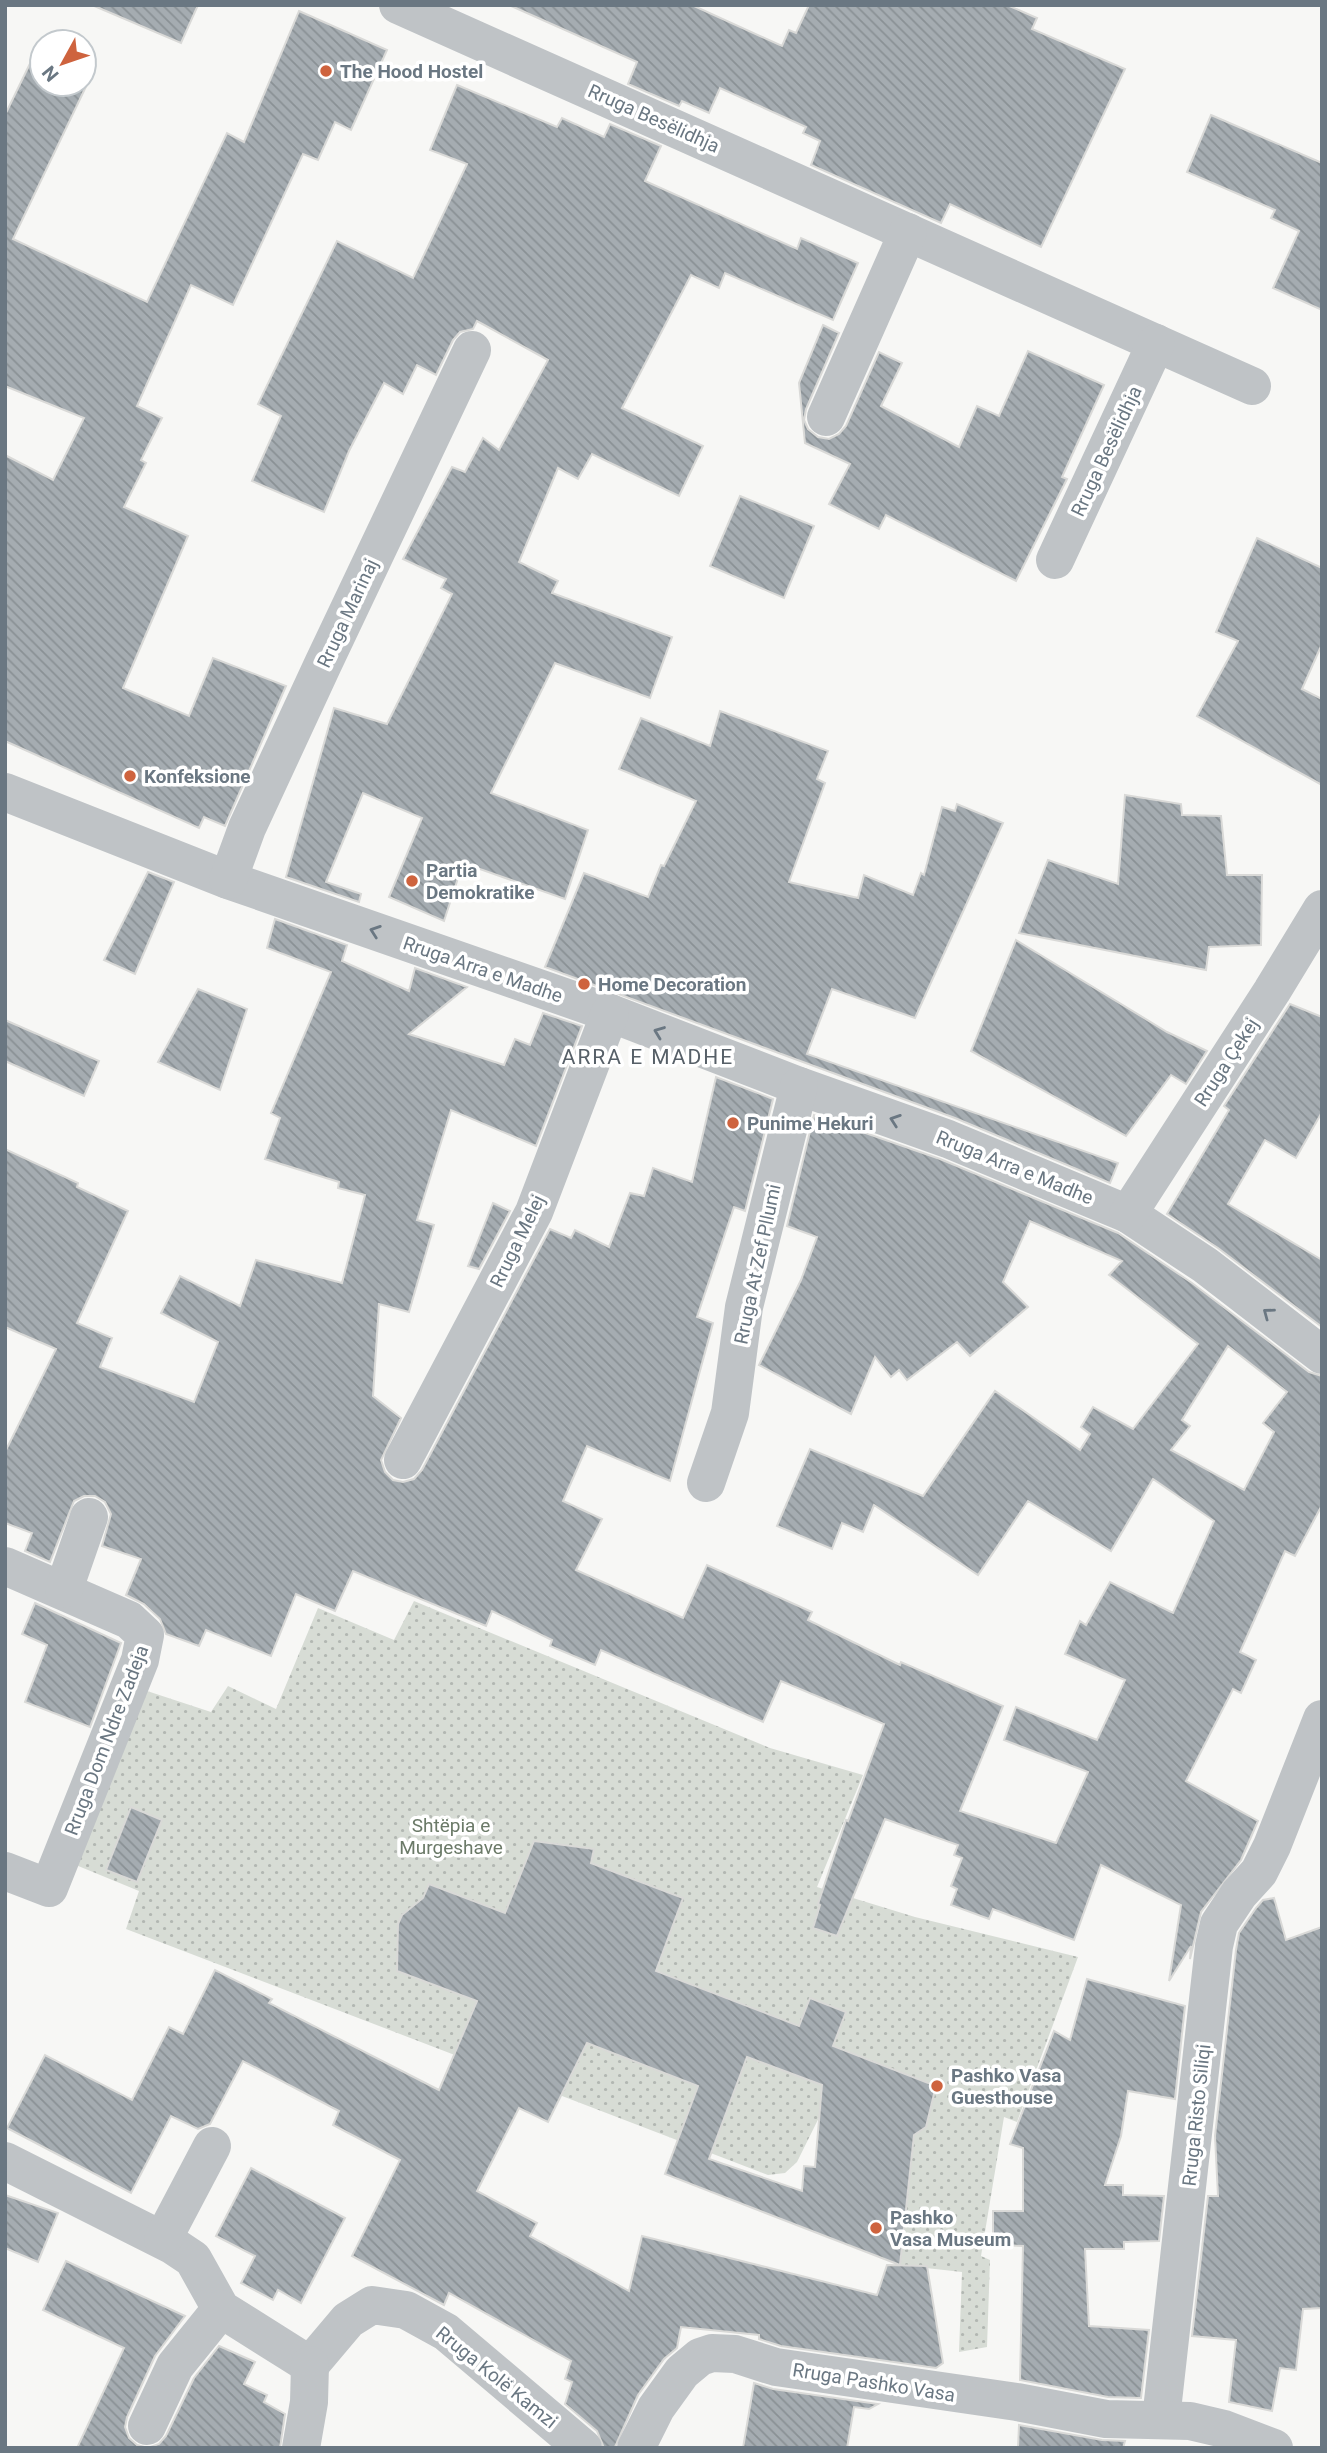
<svg xmlns="http://www.w3.org/2000/svg" width="1327" height="2453" font-family="Roboto,sans-serif">
<style>
.park{fill:url(#park-dots)}
.building{fill:url(#building-back-hatch);stroke:#d9d9d7;stroke-width:2;fill-rule:evenodd}
.lines{fill:none;stroke-linecap:round;stroke-linejoin:round}
.minor{stroke:#bfc3c6;stroke-width:38}
.oneway{stroke:#6a7782}
.poi-dot{fill:#ce633e;stroke:#fff;stroke-width:2.5}
.labels{text-anchor:middle;stroke-width:7;stroke-linejoin:round;paint-order:stroke}
.poi-label{font-size:19px;font-weight:bold;fill:#6a7782;stroke:#fff;text-anchor:start}
.street-label{font-size:19px;fill:#6a7782;stroke:#fff}
.park-label{font-size:19px;fill:#6b7a68;stroke:#fff}
.neighbourhood-label{font-size:21px;letter-spacing:2px;fill:#576068;stroke:#fff}
</style>
<defs>
<pattern id="park-dots" width="8" height="8" patternUnits="userSpaceOnUse" patternTransform="scale(1.75)"><rect width="8" height="8" fill="#d7dcd5"/><path d="M2 2h.1M6 6h.1" fill="none" stroke="#b2b7b2" stroke-width="1.8" stroke-linecap="round"/></pattern>
<pattern id="building-back-hatch" width="6" height="6" patternUnits="userSpaceOnUse" patternTransform="scale(1.75)"><rect width="6" height="6" fill="#a5acb1"/><path d="M-1 5l2 2M0 0l6 6M5-1l2 2" fill="none" stroke="#8a9195"/></pattern>
</defs>
<rect width="100%" height="100%" fill="#f7f7f5"/>
<polygon class="park" points="414,1601 770,1748 863,1775 817,1887 915,1917 1078,1957 1017,2122 1004,2117 981,2256 990,2260 987,2347 959,2352 962,2272 899,2265 902,2211 906,2210 914,2135 926,2127 936,2086 860,2056 849,2057 797,2162 785,2173 768,2175 126,1929 139,1891 71,1863 141,1689 211,1712 228,1686 276,1709 318,1608 394,1640"/>
<g class="building">
<polygon points="92,5 198,5 181,43"/>
<polygon points="509,5 692,5 782,46 789,30 796,33 809,5 1007,5 1037,18 1032,29 1125,69 1041,247 950,204 941,223 811,165 820,141 803,133 806,127 720,88 709,113 682,101 679,106 628,84 637,62"/>
<polygon points="299,11 387,50 351,130 335,122 318,160 303,154 233,305 191,285 137,406 162,418 141,460 146,463 124,507 188,536 123,688 189,716 213,658 286,686 225,826 204,817 199,828 5,741 5,455 53,480 84,418 5,386 5,115 38,47 42,50 42,84 84,84 84,71 92,74 13,239 147,302 227,133 244,142"/>
<polygon points="457,85 557,127 562,118 604,137 610,124 661,146 645,181 797,249 801,238 858,263 833,320 725,273 719,288 691,275 622,408 703,446 679,496 592,454 578,479 558,468 519,562 558,581 552,593 672,637 650,698 555,663 491,793 588,830 565,899 463,863 444,921 389,897 422,818 363,793 326,882 361,894 359,902 286,877 334,708 387,724 452,594 441,588 446,579 403,559 452,467 465,472 483,438 499,450 548,360 477,321 473,329 460,332 453,340 436,375 417,365 403,394 384,383 349,451 324,512 252,481 281,416 258,404 337,241 413,278 467,164 430,150"/>
<polygon points="1211,115 1322,163 1322,310 1273,288 1299,231 1271,218 1275,210 1187,172"/>
<polygon points="823,325 839,333 806,409 804,420 808,429 818,437 829,439 839,434 846,426 879,352 902,363 881,406 959,447 977,406 999,416 1028,351 1104,385 1062,477 1067,479 1016,581 886,515 879,529 829,504 850,464 805,443 799,383"/>
<polygon points="740,496 814,526 784,598 710,566"/>
<polygon points="1257,538 1322,568 1322,644 1302,689 1322,699 1322,785 1197,716 1238,641 1216,632"/>
<polygon points="720,711 828,751 817,779 825,783 789,882 858,898 864,875 913,895 921,873 924,875 942,807 955,811 957,804 1003,823 915,1018 832,989 807,1054 1118,1163 1110,1183 955,1118 545,967 584,873 648,897 661,865 664,866 696,801 619,769 641,718 710,746"/>
<polygon points="1125,795 1181,804 1182,815 1221,816 1227,875 1262,875 1261,945 1209,947 1206,970 1019,933 1048,860 1118,884"/>
<polygon points="148,872 174,882 135,974 104,960"/>
<path d="M275,919l72,26 -5,16 67,30 6,-23 52,19 -58,47 95,31 11,-26 15,6 13,-32 39,13 -46,120 -85,-36 -34,110 17,5 -25,87 -30,-8 -6,92 28,22 -20,42 4,12 8,8 10,2 11,-3 8,-9 128,-241 21,9 4,-8 34,17 21,-54 14,3 9,-28 39,14 24,-105 57,22 -28,112 -11,-4 -37,110 16,6 -43,158 -83,-35 -24,55 39,18 -26,51 107,48 24,-53 105,47 -4,8 92,45 1,-3 102,44 -43,105 96,32 32,-71 -84,-32 12,-33 81,33 28,-60 -60,-26 15,-33 6,4 24,-43 63,31 41,-92 -61,-42 -42,72 -83,-50 -50,74 -104,-70 -11,27 -21,-9 -10,26 -55,-23 33,-77 113,47 72,-105 85,59 10,-16 -9,-7 12,-20 40,22 65,-85 -89,-69 13,-14 -92,-40 -27,61 25,25 -58,49 -13,-14 -50,38 -8,-10 -8,7 -16,-20 -24,57 -92,-49 42,-85 16,-43 -30,-11 27,-111 126,44 178,74 74,50 117,89 13,4v129l-27,51 -10,-5 -45,101 16,8 -15,33 -8,-4 -47,92 72,40 -17,39 -40,52 -11,47 1,-13 -22,35 12,-76 -80,-40 -27,75 -81,-31 -4,10 -38,-14 6,-16 -6,-3 11,-28 -8,-3 4,-10 -73,-26 -48,117 -24,-8 7,-23 -2,-1 28,-84 2,1 36,-97 -103,-43 -18,41 -162,-72 -6,15 -45,-19 2,-6 -60,-29 -6,15 -133,-55 -18,40 -39,-17 -25,62 -65,-26 -7,16 -33,-12 -6,-15 -16,-15 -18,-9 15,-36 -39,-13 9,-32 -6,-12 -10,-6h-11l-10,5 -24,61 -25,-11 7,-18 -27,-10v-71l51,-103 -51,-22v-178l73,34 -1,4 51,24 -51,112 35,15 -12,29 94,35 24,-60 -57,-29 19,-37 60,30 16,-46 86,23 23,-88 -27,-7 1,-6 -74,-23 15,-41 -9,-5 60,-141 -64,-24zM1228,1346l59,46 -24,31 11,9 -30,58 -73,-40 19,-24 -8,-6z"/>
<polygon points="1016,940 1167,1032 1207,1051 1186,1084 1171,1075 1126,1136 971,1051"/>
<polygon points="198,989 247,1009 220,1090 158,1062"/>
<polygon points="1290,1004 1322,1017 1322,1112 1296,1158 1265,1140 1228,1204 1322,1260 1322,1327 1218,1248 1167,1214 1229,1110 1224,1106"/>
<polygon points="5,1020 99,1061 84,1096 5,1061"/>
<polygon points="493,1203 510,1211 479,1269 468,1266"/>
<polygon points="35,1603 121,1643 90,1727 25,1702 47,1645 22,1634"/>
<polygon points="131,1807 162,1820 137,1882 106,1870"/>
<path d="M534,1841l60,8 -3,14 92,35 -27,73 143,55 11,-28 36,14 -13,34 103,40 -10,41 -12,8 -14,130 -235,-91 33,-88 -111,-43 -39,79 -29,-14 -42,83 60,32 -7,13 99,55 13,-55 235,59 10,-30 40,1 16,97 -7,5 -155,-22 -22,-7v-4l-78,-8 -4,21 -13,11 -26,36 -23,52 -11,1 -7,-17 -32,-27 7,-22 -7,-3 6,-18 -122,-68 -5,12 -92,-49 48,-96 -67,-35 6,-14 -96,-50 -33,63 -12,5 -27,-13 -40,77 -124,-65 38,-73 87,45 37,-73 14,7 32,-64 57,29 -3,4 170,87 38,-89 -80,-30 1,-47 4,-9 21,-17 6,-14 76,29zM747,2057l75,28 -7,82 -11,-1 -2,25 -93,-32z"/>
<polygon points="1274,1898 1286,1940 1322,1927 1322,2308 1303,2309 1296,2370 1280,2368 1272,2411 1229,2402 1236,2340 1192,2336 1208,2196 1218,2196 1215,2136 1236,1950 1239,1933 1256,1908 1263,1900"/>
<polygon points="1087,1979 1185,2006 1175,2099 1128,2091 1121,2136 1105,2185 1123,2185 1123,2195 1164,2196 1159,2241 1124,2242 1124,2249 1085,2249 1089,2326 1149,2330 1141,2398 1108,2397 1020,2380 1023,2246 993,2245 993,2211 1023,2211 1023,2148 1010,2144 1054,2031 1070,2040"/>
<polygon points="251,2168 345,2218 301,2303 278,2290 273,2300 241,2283 255,2256 216,2236"/>
<polygon points="5,2195 58,2213 38,2262 5,2248"/>
<polygon points="66,2261 185,2316 155,2356 127,2417 125,2427 129,2438 137,2445 148,2448 77,2448 124,2348 43,2310"/>
<polygon points="219,2346 255,2362 244,2384 267,2395 264,2402 285,2414 280,2448 148,2448 159,2444 166,2436 194,2378"/>
<polygon points="754,2383 773,2389 878,2404 869,2409 854,2407 847,2448 743,2448"/>
<polygon points="1019,2425 1102,2440 1125,2441 1123,2448 1018,2448"/>
</g>
<g class="lines">
<g class="minor">
<polyline points="398,5 1252,386"/>
<polyline points="826,417 908,232"/>
<polyline points="1055,560 1156,343"/>
<polyline points="5,792 228,880 610,1013 799,1086 948,1139 1128,1214 1205,1265 1322,1355"/>
<polyline points="228,880 247,828 323,664 472,350"/>
<polyline points="1128,1214 1272,991 1322,909"/>
<polyline points="403,1460 534,1212 610,1013"/>
<polyline points="706,1483 730,1413 744,1307 799,1086"/>
<polyline points="5,1566 129,1620 145,1635 140,1660 49,1888 5,1871"/>
<polyline points="64,1589 89,1517"/>
<polyline points="5,2161 172,2245 193,2259 221,2309 310,2365 348,2320 372,2305 406,2310 446,2332 583,2448"/>
<polyline points="163,2239 212,2146"/>
<polyline points="1161,2419 1214,1946 1219,1924 1239,1894 1259,1872 1272,1846 1322,1719"/>
<polyline points="147,2426 175,2366 221,2309"/>
<polyline points="301,2448 309,2402 310,2365"/>
<polyline points="636,2448 656,2408 682,2372 700,2357 712,2353 735,2354 776,2367 1017,2402 1106,2419 1190,2421 1224,2429 1274,2448"/>
</g>
</g>
<defs><path id="oneway-chevron" d="M-2-3.5L2.5 0L-2 3.5" fill="none" stroke-width="1.6" stroke-linecap="round" stroke-linejoin="round" transform="scale(1.75)"/></defs>
<g class="oneway">
<use href="#oneway-chevron" transform="translate(375 931) rotate(-161)"/>
<use href="#oneway-chevron" transform="translate(659 1032) rotate(-159)"/>
<use href="#oneway-chevron" transform="translate(895 1120) rotate(-161)"/>
<use href="#oneway-chevron" transform="translate(1268 1313) rotate(-143)"/>
</g>
<g class="poi-dot">
<circle cx="326" cy="71" r="7"/>
<circle cx="130" cy="776" r="7"/>
<circle cx="412" cy="881" r="7"/>
<circle cx="584" cy="984" r="7"/>
<circle cx="733" cy="1123" r="7"/>
<circle cx="937" cy="2086" r="7"/>
<circle cx="876" cy="2228" r="7"/>
</g>
<g class="labels">
<g class="poi-label">
<text x="340" y="78">The Hood Hostel</text>
<text x="144" y="783">Konfeksione</text>
<text x="426" y="877">Partia<tspan x="426" dy="22">Demokratike</tspan></text>
<text x="598" y="991">Home Decoration</text>
<text x="747" y="1130">Punime Hekuri</text>
<text x="951" y="2082">Pashko Vasa<tspan x="951" dy="22">Guesthouse</tspan></text>
<text x="890" y="2224">Pashko<tspan x="890" dy="22">Vasa Museum</tspan></text>
</g>
<g class="street-label">
<text transform="translate(654 118) rotate(24)" y="7">Rruga Besëlidhja</text>
<text transform="translate(1106 451) rotate(-65)" y="7">Rruga Besëlidhja</text>
<text transform="translate(347 613) rotate(-65)" y="7">Rruga Marinaj</text>
<text transform="translate(483 969) rotate(19)" y="7">Rruga Arra e Madhe</text>
<text transform="translate(1226 1062) rotate(-57)" y="7">Rruga Çekej</text>
<text transform="translate(1015 1167) rotate(22)" y="7">Rruga Arra e Madhe</text>
<text transform="translate(517 1241) rotate(-64)" y="7">Rruga Melej</text>
<text transform="translate(757 1264) rotate(-78)" y="7">Rruga At Zef Pllumi</text>
<text transform="translate(106 1740) rotate(-69)" y="7">Rruga Dom Ndre Zadeja</text>
<text transform="translate(1196 2115) rotate(-84)" y="7">Rruga Risto Siliqi</text>
<text transform="translate(497 2377) rotate(39)" y="7">Rruga Kolë Kamzi</text>
<text transform="translate(874 2382) rotate(9)" y="7">Rruga Pashko Vasa</text>
</g>
<g class="park-label">
<text x="451" y="1832">Shtëpia e<tspan x="451" dy="22">Murgeshave</tspan></text>
</g>
<g class="neighbourhood-label">
<text x="648" y="1064">ARRA E MADHE</text>
</g>
</g>
<rect width="1327" height="2453" fill="none" stroke="#6a7782" stroke-width="14"/>
<g transform="translate(63 63) rotate(230)"><circle r="33" fill="#ffffff" stroke="#c3c9cd" stroke-width="2"/>
<path d="M0-5L12 26L0 18L-12 26Z" fill="#ce633e"/>
<text y="-10" font-size="19" font-weight="bold" text-anchor="middle" fill="#6a7782">N</text>
</g>
</svg>
